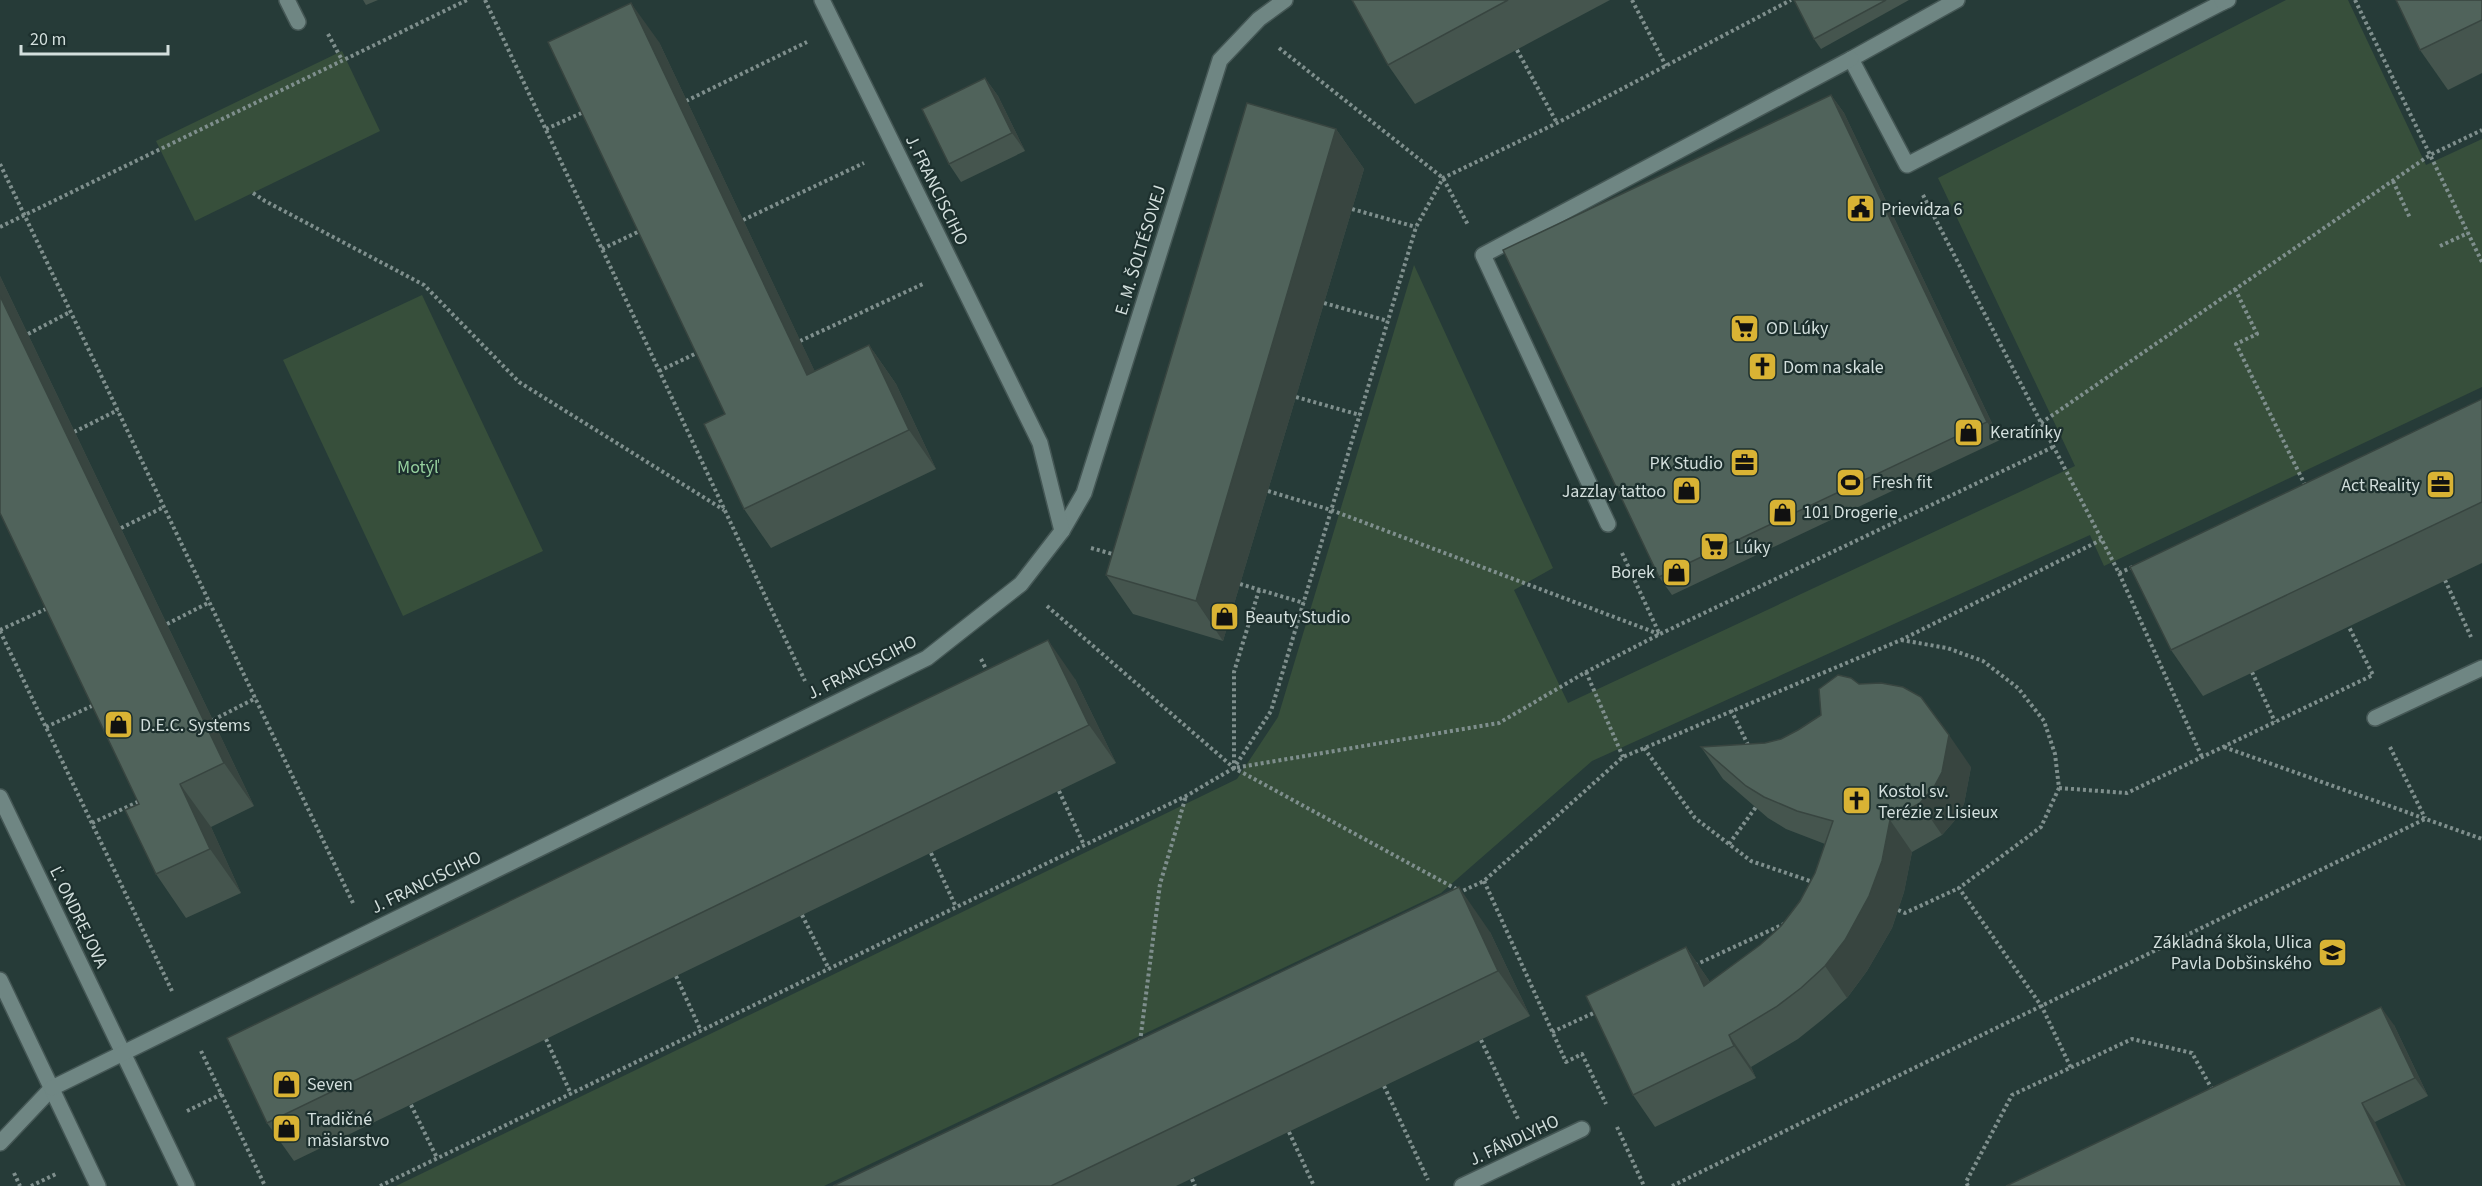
<svg xmlns="http://www.w3.org/2000/svg" width="2482" height="1186" font-family="'Source Sans 3',sans-serif">
<style>
.green{fill:#374f3b}
.lines{fill:none;stroke-linecap:round;stroke-linejoin:round}
.lane-casing{stroke:#455755;stroke-width:18}
.street-casing{stroke:#455755;stroke-width:18}
.path{stroke:#7f8f8d;stroke-width:4;stroke-dasharray:3 3;stroke-linecap:butt}
.lane{stroke:#6f8683;stroke-width:15}
.street{stroke:#6f8683;stroke-width:15}
.wall{fill:#45554e}
.shaded-wall{fill:#384540}
.building{fill:#50635b;stroke:#384540;stroke-width:1.5}
.labels{text-anchor:middle;stroke-width:4.5;stroke-linejoin:round;paint-order:stroke}
.street-label{font-size:18px;fill:#d3dfdd;stroke:#1d302e}
.poi-label{font-size:18px;fill:#d3dfdd;stroke:#1d302e;text-anchor:start}
.park-label{font-size:18px;fill:#95cf9d;stroke:#1d302e}
</style>
<rect width="100%" height="100%" fill="#263b38"/>
<g class="green">
<polygon points="2286,0 2348,0 2426,165 2482,139 2482,387 2104,566 2090,535 1592,761 1441,893 824,1186 396,1186 1237,779 1278,717 1414,265 1553,568 1514,590 1568,703 2075,466 1938,178"/>
<polygon points="342,51 380,131 195,221 156,141"/>
<polygon points="422,295 543,551 403,616 283,360"/>
</g>
<g class="lines">
<defs>
<g id="lane">
<polyline points="287,0 298,22"/>
<polyline points="1957,0 1851,59 1907,165 2223,2"/>
<polyline points="1608,524 1483,255 1851,59"/>
<polyline points="1062,531 1084,493 1220,60 1259,19 1285,0"/>
<polyline points="0,1143 52,1088"/>
</g>
<g id="street">
<polyline points="2222,0 2223,2 2228,0"/>
<polyline points="2375,718 2482,668"/>
<polyline points="0,797 187,1186"/>
<polyline points="0,980 98,1186"/>
<polyline points="52,1088 927,658 1021,584 1062,531 1040,443 822,0"/>
<polyline points="1462,1186 1582,1129"/>
</g>
</defs>
<use href="#lane" class="lane-casing"/>
<use href="#street" class="street-casing"/>
<g class="path">
<polyline points="485,0 805,681"/>
<polyline points="1632,0 1666,66"/>
<polyline points="2355,0 2482,262"/>
<polyline points="328,34 342,60"/>
<polyline points="1279,48 1443,178 1468,225"/>
<polyline points="1517,50 1557,123"/>
<polyline points="686,101 807,42"/>
<polyline points="546,129 586,111"/>
<polyline points="0,164 353,903"/>
<polyline points="2393,181 2410,218"/>
<polyline points="253,193 265,201 424,285 519,382 724,510"/>
<polyline points="1923,195 2119,573 2202,757"/>
<polyline points="1352,209 1416,227"/>
<polyline points="743,220 864,163"/>
<polyline points="0,227 467,0"/>
<polyline points="2440,246 2468,233"/>
<polyline points="602,249 642,230"/>
<polyline points="2235,289 2257,334 2236,344 2305,485"/>
<polyline points="1324,303 1388,321"/>
<polyline points="28,334 70,312"/>
<polyline points="800,341 925,283"/>
<polyline points="659,371 699,352"/>
<polyline points="1296,397 1360,415"/>
<polyline points="2041,423 2430,155 2482,130"/>
<polyline points="74,432 118,410"/>
<polyline points="1268,491 1331,510 1659,634"/>
<polyline points="121,528 164,507"/>
<polyline points="1091,548 1116,555"/>
<polyline points="1622,553 1659,633"/>
<polyline points="2119,573 2135,566"/>
<polyline points="2445,580 2471,637"/>
<polyline points="1240,584 1304,603"/>
<polyline points="1259,590 1234,672 1234,768 1271,711 1416,227 1443,178 1557,123 1791,0"/>
<polyline points="1047,606 1234,768 1458,890"/>
<polyline points="167,624 210,602"/>
<polyline points="0,630 48,608"/>
<polyline points="0,631 172,991"/>
<polyline points="1901,640 1947,648 1983,661 2018,688 2044,721 2055,754 2059,788 2041,827 1959,888 2042,1007 2071,1068"/>
<polyline points="981,659 988,673"/>
<polyline points="1586,672 1623,757"/>
<polyline points="2252,672 2275,722"/>
<polyline points="1731,710 1749,747"/>
<polyline points="213,720 256,698"/>
<polyline points="46,727 94,705"/>
<polyline points="2224,747 2482,839"/>
<polyline points="2390,747 2425,818"/>
<polyline points="1644,748 1695,818 1751,861 1813,882"/>
<polyline points="2059,788 2127,793 2373,675 2349,627"/>
<polyline points="1059,791 1084,845"/>
<polyline points="92,823 142,800"/>
<polyline points="1729,844 1756,807"/>
<polyline points="931,853 956,907"/>
<polyline points="1484,881 1566,1062 1582,1054 1606,1104"/>
<polyline points="1458,893 1484,881 1623,757 1901,640 2101,540"/>
<polyline points="1898,910 1905,913 1959,888"/>
<polyline points="802,915 829,969"/>
<polyline points="1695,965 1786,923"/>
<polyline points="676,976 701,1031"/>
<polyline points="1552,1032 1598,1011"/>
<polyline points="546,1039 571,1094"/>
<polyline points="1481,1040 1519,1121"/>
<polyline points="1140,1042 1160,884 1186,796"/>
<polyline points="201,1051 265,1186"/>
<polyline points="1384,1086 1428,1180"/>
<polyline points="411,1105 437,1158"/>
<polyline points="187,1111 222,1094"/>
<polyline points="1617,1127 1644,1186"/>
<polyline points="1289,1132 1314,1186"/>
<polyline points="14,1173 20,1186"/>
<polyline points="1192,1179 1195,1186"/>
<polyline points="31,1186 56,1174"/>
<polyline points="380,1186 1186,796 1234,768 1499,723 1586,672 1660,634 2053,447"/>
<polyline points="1672,1186 2425,819"/>
<polyline points="1968,1186 1966,1182 2012,1095 2132,1039 2192,1053 2213,1091"/>
</g>
<use href="#lane" class="lane"/>
<use href="#street" class="street"/>
</g>
<g class="wall">
<polygon points="363,0 378,0 366,5"/>
<polygon points="1352,0 1610,0 1415,104 1388,65"/>
<polygon points="1794,0 1909,0 1821,49 1814,39"/>
<polygon points="2482,0 2482,73 2448,90 2420,50"/>
<polygon points="659,42 815,372 869,345 896,384 936,469 771,548 744,509 725,414"/>
<polygon points="985,78 998,96 1025,151 961,182 949,164"/>
<polygon points="1831,95 1844,113 2000,440 1672,595 1659,577"/>
<polygon points="1336,129 1364,169 1223,641 1133,614 1106,575"/>
<polygon points="0,276 254,806 211,827 241,893 186,918 156,874 139,804 0,513"/>
<polygon points="2482,399 2482,563 2203,696 2171,650"/>
<polygon points="1075,679 1116,763 294,1161 267,1123"/>
<polygon points="1701,747 1971,767 1964,804 1956,819 1942,835 1912,852 1904,892 1892,928 1867,971 1847,998 1823,1019 1798,1039 1751,1067 1756,1078 1655,1127 1633,1095 1686,947 1710,982 1760,945 1781,926 1800,901 1815,873 1825,844 1786,829 1768,818 1723,779"/>
<polygon points="1490,932 1530,1016 1176,1186 833,1186"/>
<polygon points="2394,1025 2428,1096 2375,1122 2006,1186"/>
</g>
<g class="shaded-wall">
<polygon points="631,3 659,42 835,414 807,375"/>
<polygon points="985,78 998,96 1025,151 1012,133"/>
<polygon points="1831,95 1844,113 2000,440 1987,422"/>
<polygon points="1336,129 1364,169 1223,641 1196,601"/>
<polygon points="0,276 254,806 224,763 0,296"/>
<polygon points="869,345 896,384 936,469 909,430"/>
<polygon points="1048,640 1075,679 1116,763 1089,725"/>
<polygon points="1949,735 1971,767 1964,804 1956,819 1942,835 1920,803"/>
<polygon points="180,784 211,827 241,893 210,849"/>
<polygon points="1890,820 1912,852 1904,892 1892,928 1867,971 1847,998 1825,966"/>
<polygon points="1459,887 1490,932 1530,1016 1498,971"/>
<polygon points="1686,947 1708,979 1727,1017 1704,986"/>
<polygon points="2381,1007 2394,1025 2428,1096 2415,1078"/>
<polygon points="1729,1035 1751,1067 1756,1078 1734,1046"/>
<polygon points="2362,1103 2375,1122 2406,1186 2402,1186"/>
</g>
<g class="building">
<polygon points="1352,0 1508,0 1388,65"/>
<polygon points="1794,0 1886,0 1814,39"/>
<polygon points="2396,0 2482,0 2482,20 2420,50"/>
<polygon points="631,3 807,375 869,345 909,430 744,509 704,424 725,414 548,42"/>
<polygon points="985,78 1012,133 949,164 922,109"/>
<polygon points="1831,95 1987,422 1659,577 1503,250"/>
<polygon points="1247,103 1336,129 1196,601 1106,575"/>
<polygon points="0,296 224,763 180,784 210,849 156,874 125,810 139,804 0,513"/>
<polygon points="2482,399 2482,502 2171,650 2130,567"/>
<polygon points="1048,640 1089,725 267,1123 227,1038"/>
<polygon points="1838,675 1851,678 1859,684 1881,683 1903,687 1921,697 1949,735 1942,772 1934,787 1920,803 1890,820 1882,861 1869,896 1845,940 1825,966 1801,988 1776,1007 1729,1035 1734,1046 1633,1095 1586,996 1686,947 1704,986 1760,945 1781,926 1800,901 1815,873 1833,821 1797,811 1764,797 1746,786 1701,747 1765,743 1781,739 1798,730 1821,715 1819,689"/>
<polygon points="1459,887 1498,971 1051,1186 833,1186"/>
<polygon points="2381,1007 2415,1078 2362,1103 2402,1186 2006,1186"/>
</g>
<defs>
<symbol id="civic-square" viewBox="-11 -11 22 22"><rect x="-9" y="-9" width="18" height="18" rx="4" fill="#d9b334" stroke="#1d302e"/><path d="M-.6-6.5H3V-4.5H.6V-3L4-1V1h2V6H-6V1h2V-1L-.6-3ZM-1.2 2.5V6h2.4V2.5Z" fill="#111"/></symbol>
<symbol id="supermarket-square" viewBox="-11 -11 22 22"><rect x="-9" y="-9" width="18" height="18" rx="4" fill="#d9b334" stroke="#1d302e"/><path d="M-6-5.5h2.5l.6 2H6L4.5 2H-2.5L-4.4-4H-6ZM-1.5 3.2a1.3 1.3 0 1 0 .1 0ZM3 3.2a1.3 1.3 0 1 0 .1 0Z" fill="#111"/></symbol>
<symbol id="church-square" viewBox="-11 -11 22 22"><rect x="-9" y="-9" width="18" height="18" rx="4" fill="#d9b334" stroke="#1d302e"/><path d="M-1.2-6h2.4v3.5h3.3v2.4h-3.3V6h-2.4V-.1h-3.3v-2.4h3.3Z" fill="#111"/></symbol>
<symbol id="shop-square" viewBox="-11 -11 22 22"><rect x="-9" y="-9" width="18" height="18" rx="4" fill="#d9b334" stroke="#1d302e"/><path d="M-5-2.5h2.3a2.7 3.5 0 0 1 5.4 0H5L5.5 6h-11ZM-1.5-2.5h3a1.5 2.3 0 0 0-3 0Z" fill="#111"/></symbol>
<symbol id="office-square" viewBox="-11 -11 22 22"><rect x="-9" y="-9" width="18" height="18" rx="4" fill="#d9b334" stroke="#1d302e"/><path d="M-6-3h4V-5.5h4V-3h4V5H-6ZM-1-4.5V-3h2v-1.5ZM-6 0V1H6V0Z" fill="#111"/></symbol>
<symbol id="stadium-square" viewBox="-11 -11 22 22"><rect x="-9" y="-9" width="18" height="18" rx="4" fill="#d9b334" stroke="#1d302e"/><path d="M0-5a6.5 5 0 1 0 0 10a6.5 5 0 1 0 0-10ZM-3.5-1.8h7v3.6h-7Z" fill="#111"/></symbol>
<symbol id="school-square" viewBox="-11 -11 22 22"><rect x="-9" y="-9" width="18" height="18" rx="4" fill="#d9b334" stroke="#1d302e"/><path d="M0-5L7-2L0 1L-7-2ZM-4 1L0 2.5L4 1V4Q0 6-4 4Z" fill="#111"/></symbol>
</defs>
<g fill-rule="evenodd">
<use href="#civic-square" x="1844" y="192" width="33" height="33"/>
<use href="#supermarket-square" x="1728" y="312" width="33" height="33"/>
<use href="#church-square" x="1746" y="350" width="33" height="33"/>
<use href="#shop-square" x="1952" y="416" width="33" height="33"/>
<use href="#office-square" x="1728" y="446" width="33" height="33"/>
<use href="#stadium-square" x="1834" y="466" width="33" height="33"/>
<use href="#office-square" x="2424" y="468" width="33" height="33"/>
<use href="#shop-square" x="1670" y="474" width="33" height="33"/>
<use href="#shop-square" x="1766" y="496" width="33" height="33"/>
<use href="#supermarket-square" x="1698" y="530" width="33" height="33"/>
<use href="#shop-square" x="1660" y="556" width="33" height="33"/>
<use href="#shop-square" x="1208" y="600" width="33" height="33"/>
<use href="#shop-square" x="102" y="708" width="33" height="33"/>
<use href="#church-square" x="1840" y="784" width="33" height="33"/>
<use href="#school-square" x="2316" y="936" width="33" height="33"/>
<use href="#shop-square" x="270" y="1068" width="33" height="33"/>
<use href="#shop-square" x="270" y="1112" width="33" height="33"/>
</g>
<g class="labels">
<g class="street-label">
<text transform="translate(937 190) rotate(64)" y="6">J. FRANCISCIHO</text>
<text transform="translate(1140 250) rotate(-73)" y="6">E. M. ŠOLTÉSOVEJ</text>
<text transform="translate(862 667) rotate(-27)" y="6">J. FRANCISCIHO</text>
<text transform="translate(426 882) rotate(-26)" y="6">J. FRANCISCIHO</text>
<text transform="translate(79 917) rotate(64)" y="6">Ľ. ONDREJOVA</text>
<text transform="translate(1514 1140) rotate(-25)" y="6">J. FÁNDLYHO</text>
</g>
<g class="poi-label">
<text x="1881" y="215">Prievidza 6</text>
<text x="1766" y="334">OD Lúky</text>
<text x="1783" y="373">Dom na skale</text>
<text x="1990" y="438">Keratínky</text>
<text x="1723" y="469" text-anchor="end">PK Studio</text>
<text x="1872" y="488">Fresh fit</text>
<text x="2420" y="491" text-anchor="end">Act Reality</text>
<text x="1666" y="497" text-anchor="end">Jazzlay tattoo</text>
<text x="1803" y="518">101 Drogerie</text>
<text x="1735" y="553">Lúky</text>
<text x="1655" y="578" text-anchor="end">Borek</text>
<text x="1245" y="623">Beauty Studio</text>
<text x="140" y="731">D.E.C. Systems</text>
<text x="1878" y="797">Kostol sv.<tspan x="1878" dy="21">Terézie z Lisieux</tspan></text>
<text x="2312" y="948" text-anchor="end">Základná škola, Ulica<tspan x="2312" dy="21">Pavla Dobšinského</tspan></text>
<text x="307" y="1090">Seven</text>
<text x="307" y="1125">Tradičné<tspan x="307" dy="21">mäsiarstvo</tspan></text>
</g>
<g class="park-label">
<text x="418" y="473">Motýľ</text>
</g>
</g>
<path d="M21 45v9h147v-9" fill="none" stroke="#d3dfdd" stroke-width="3"/>
<text x="30" y="45" font-size="18" fill="#d3dfdd" stroke="#1d302e" stroke-width="4.5" paint-order="stroke">20 m</text>
</svg>
